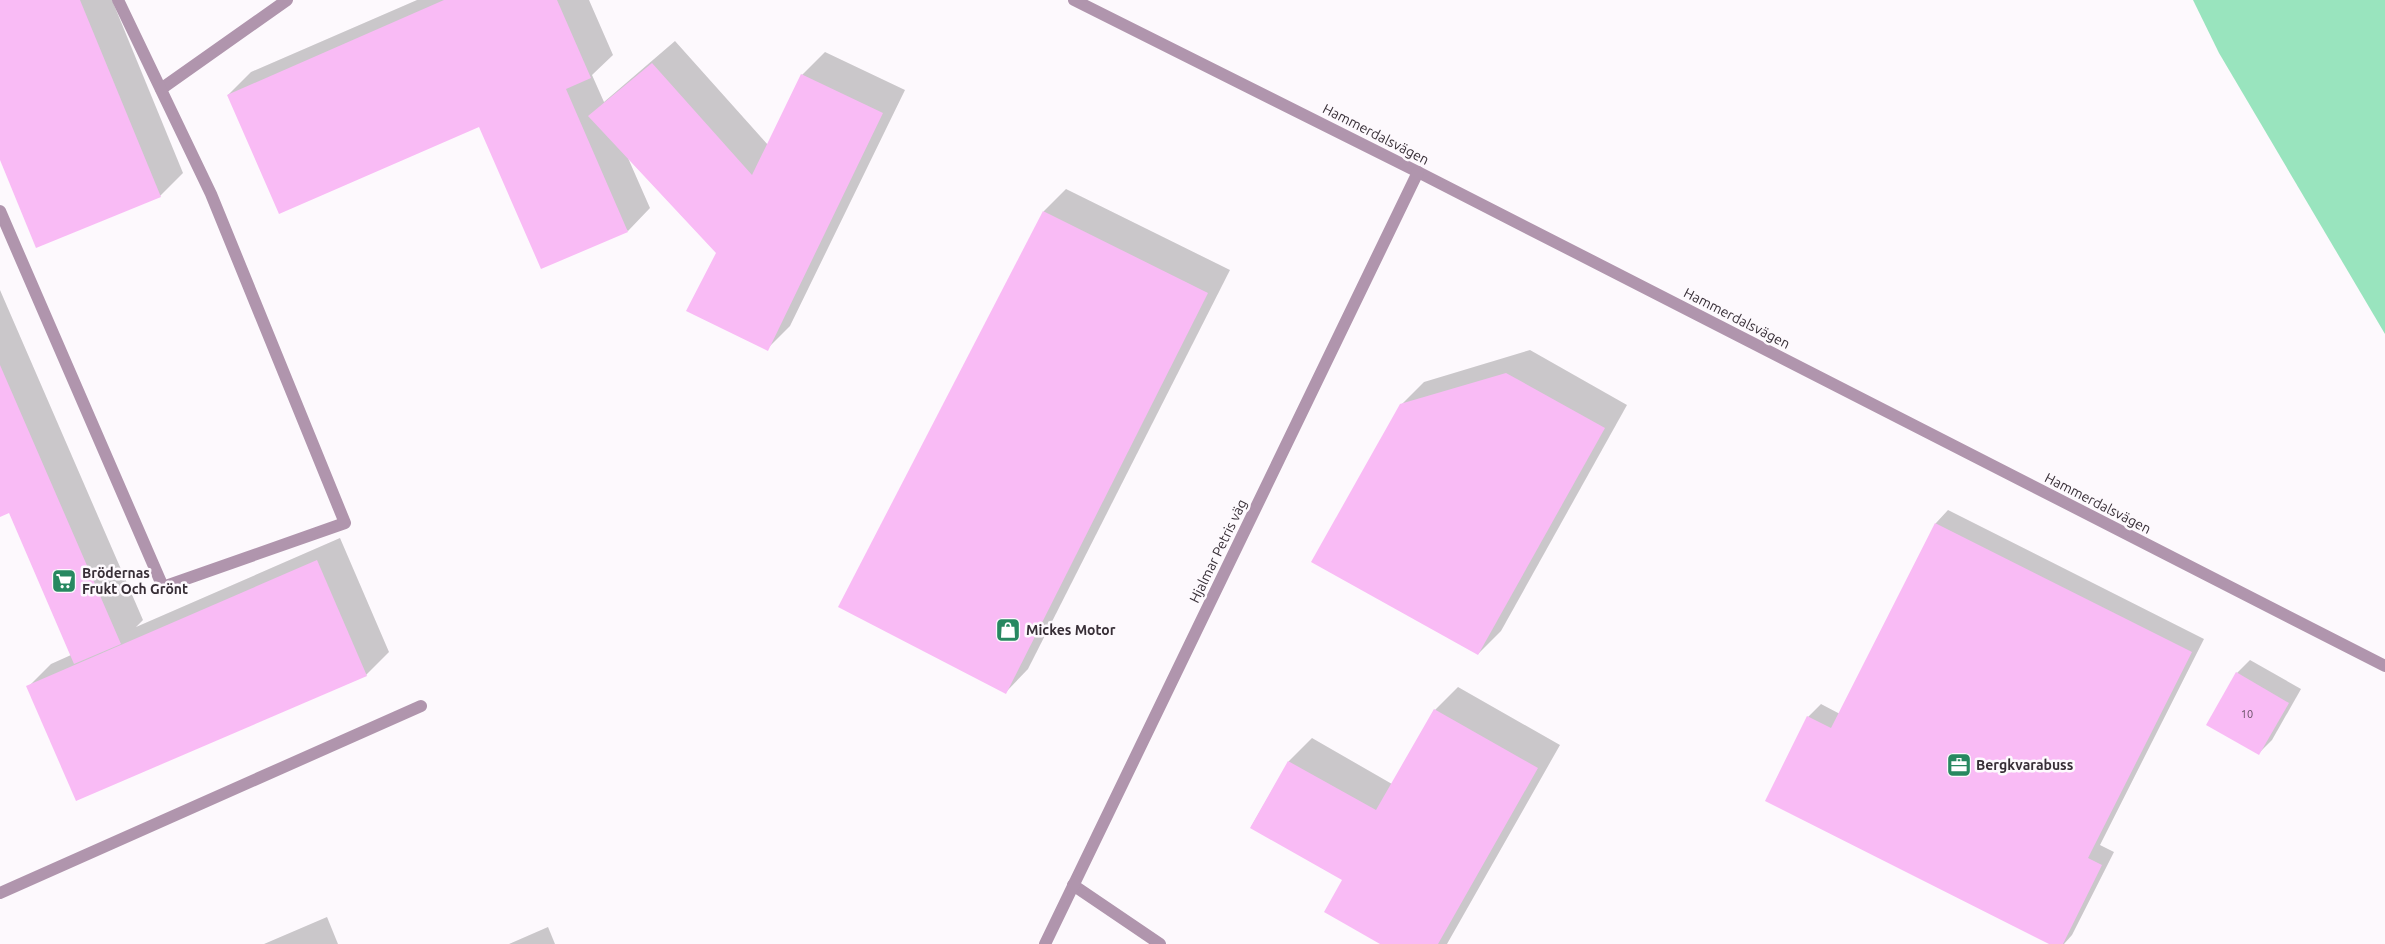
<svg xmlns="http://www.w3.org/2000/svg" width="2385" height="944" font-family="Ubuntu,sans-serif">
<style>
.green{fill:#99e4be}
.shadow{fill:#0003}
.building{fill:#f9bbf5}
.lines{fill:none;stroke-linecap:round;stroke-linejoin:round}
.service{stroke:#b095ad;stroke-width:12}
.minor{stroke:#b095ad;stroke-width:12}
.labels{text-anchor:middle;stroke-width:5;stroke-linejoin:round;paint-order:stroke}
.number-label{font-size:11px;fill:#685166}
.street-label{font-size:14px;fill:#372e36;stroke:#fdf9fd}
.poi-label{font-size:14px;font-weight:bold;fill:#372e36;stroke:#fdf9fd;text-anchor:start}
</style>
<rect width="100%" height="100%" fill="#fdf9fd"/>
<polygon class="green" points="2193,0 2385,0 2385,334 2219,53"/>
<g class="shadow">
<polygon points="0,0 112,0 183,173 160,196 0,156"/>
<polygon points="417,0 589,0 613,55 592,75 604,102 675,41 768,145 802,75 825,52 905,90 790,326 767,349 717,253 628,158 650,208 628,231 480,125 228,95 251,72"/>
<polygon points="1066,189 1230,270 1028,669 1006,692 1044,211"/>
<polygon points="0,290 143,620 136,627 340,538 389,652 366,675 28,687 51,664 71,655 10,512 0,516"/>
<polygon points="1530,350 1627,405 1501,631 1478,654 1401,405 1424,382"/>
<polygon points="1948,510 2204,639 2100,845 2114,852 2072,935 2064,944 2052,944 1808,717 1821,704 1840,714 1936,523"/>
<polygon points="2250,660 2301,689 2272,740 2259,753 2237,673"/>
<polygon points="1458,687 1560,745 1447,944 1382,944 1344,880 1251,827 1289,761 1312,738 1392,784 1435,710"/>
<polygon points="327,917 338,944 264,944"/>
<polygon points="548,927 555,944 509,944"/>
</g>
<g class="building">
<polygon points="0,0 80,0 161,197 36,248 0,160"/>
<polygon points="444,0 557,0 591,78 566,89 628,232 541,269 479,127 279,214 227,95"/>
<polygon points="652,63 752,175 801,74 883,113 768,351 686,311 716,253 588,116"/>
<polygon points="1043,211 1208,293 1006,694 838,607"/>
<polygon points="0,365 121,644 74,664 9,513 0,517"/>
<polygon points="1506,373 1605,428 1478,655 1311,562 1400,404"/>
<polygon points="1935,523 2192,652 2088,858 2102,865 2063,944 2049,944 1765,801 1807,716 1831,728"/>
<polygon points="317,560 367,676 76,801 26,686"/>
<polygon points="2236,672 2289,703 2259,755 2206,725"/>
<polygon points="1434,709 1538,768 1438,944 1380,944 1324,912 1342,880 1250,828 1288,761 1376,810"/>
</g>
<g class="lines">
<g class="service">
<polyline points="161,89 287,0"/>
<polyline points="0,211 163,587 345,523 211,194 118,0"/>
<polyline points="1073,885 1160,944"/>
<polyline points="0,893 421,706"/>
</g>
<g class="minor">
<polyline points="1074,0 1418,172 2385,666"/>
<polyline points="1045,944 1418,172"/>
</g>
</g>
<defs>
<symbol id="supermarket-square" viewBox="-11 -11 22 22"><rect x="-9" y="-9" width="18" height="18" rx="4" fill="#278860" stroke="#fdf9fd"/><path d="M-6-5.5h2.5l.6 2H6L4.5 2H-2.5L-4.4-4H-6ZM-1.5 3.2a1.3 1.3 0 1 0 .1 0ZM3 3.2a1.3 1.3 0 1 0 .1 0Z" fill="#fff"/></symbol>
<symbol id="shop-square" viewBox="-11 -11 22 22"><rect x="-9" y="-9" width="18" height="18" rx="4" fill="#278860" stroke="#fdf9fd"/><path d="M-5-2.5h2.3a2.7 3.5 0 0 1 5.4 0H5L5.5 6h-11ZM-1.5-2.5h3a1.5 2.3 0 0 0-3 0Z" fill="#fff"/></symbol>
<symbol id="office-square" viewBox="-11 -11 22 22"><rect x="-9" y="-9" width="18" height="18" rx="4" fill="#278860" stroke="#fdf9fd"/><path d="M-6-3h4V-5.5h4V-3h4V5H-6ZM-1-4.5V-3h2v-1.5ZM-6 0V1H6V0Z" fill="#fff"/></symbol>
</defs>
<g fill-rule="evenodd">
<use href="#supermarket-square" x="50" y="567" width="28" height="28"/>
<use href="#shop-square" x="994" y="616" width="28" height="28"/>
<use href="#office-square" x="1945" y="751" width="28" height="28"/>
</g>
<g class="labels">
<g class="number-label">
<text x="2247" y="718">10</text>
</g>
<g class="street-label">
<text transform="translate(1376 134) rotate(27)" y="5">Hammerdalsvägen</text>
<text transform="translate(1737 318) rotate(27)" y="5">Hammerdalsvägen</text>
<text transform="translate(2098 503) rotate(27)" y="5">Hammerdalsvägen</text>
<text transform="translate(1218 551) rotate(-64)" y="5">Hjalmar Petris väg</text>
</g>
<g class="poi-label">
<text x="82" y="578">Brödernas<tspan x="82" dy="16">Frukt Och Grönt</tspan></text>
<text x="1026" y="635">Mickes Motor</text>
<text x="1976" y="770">Bergkvarabuss</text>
</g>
</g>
</svg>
